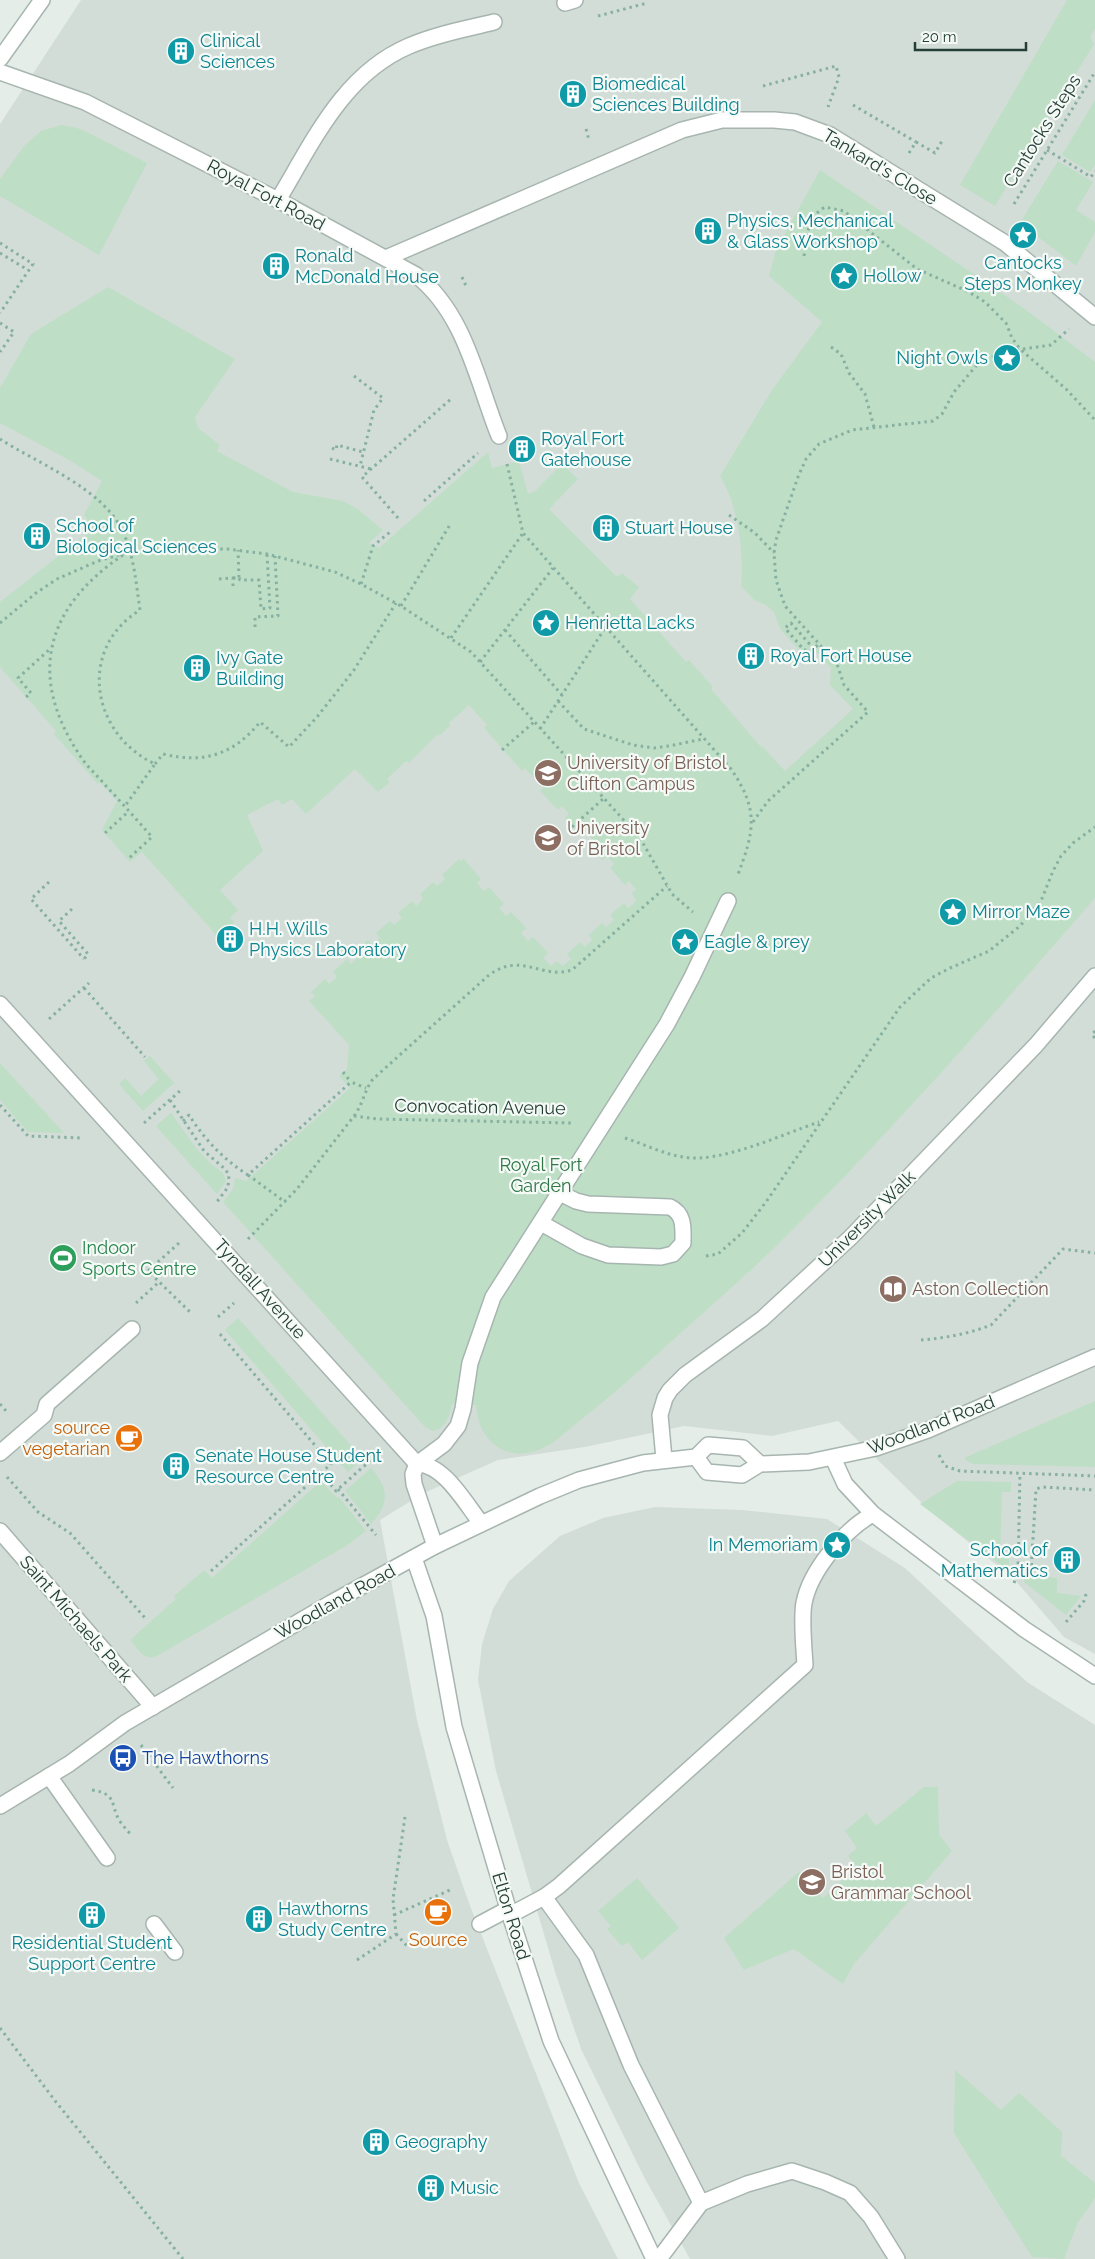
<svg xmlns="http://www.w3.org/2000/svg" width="1095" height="2259" font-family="Raleway,sans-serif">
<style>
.built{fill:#d3ddd8}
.green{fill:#bedec5}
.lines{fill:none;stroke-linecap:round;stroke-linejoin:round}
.service-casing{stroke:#a7b5b0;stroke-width:18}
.minor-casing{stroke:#a7b5b0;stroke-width:18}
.tertiary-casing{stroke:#a7b5b0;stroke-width:18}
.path{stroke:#86b0a1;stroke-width:3;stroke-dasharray:2.5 4;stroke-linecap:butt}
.service{stroke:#fff;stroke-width:15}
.minor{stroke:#fff;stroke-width:15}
.tertiary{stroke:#fff;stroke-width:15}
.labels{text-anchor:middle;stroke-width:4.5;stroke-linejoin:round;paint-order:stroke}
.culture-label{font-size:18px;fill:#0d838f;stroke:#f5faf7;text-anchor:start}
.street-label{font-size:18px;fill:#243f36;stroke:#f5faf7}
.education-label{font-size:18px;fill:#785e54;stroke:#f5faf7;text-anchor:start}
.park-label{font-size:18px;fill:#2f7547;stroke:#f5faf7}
.leisure-label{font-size:18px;fill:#27864d;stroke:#f5faf7;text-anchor:start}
.food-label{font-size:18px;fill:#c56008;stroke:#f5faf7;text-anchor:end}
.transit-label{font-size:18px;fill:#164399;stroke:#f5faf7;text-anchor:start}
</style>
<rect width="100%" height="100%" fill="#e5ede9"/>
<g class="built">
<polygon points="81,0 1095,0 1095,1654 1064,1637 1015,1580 930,1511 838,1421 772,1436 684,1426 585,1447 498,1460 424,1493 380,1520 417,1720 447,1840 469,1903 579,2183 618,2259 0,2259 0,124"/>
<polygon points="655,1507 742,1510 827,1519 905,1568 1027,1682 1095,1725 1095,2259 690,2259 644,2177 581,2049 556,1975 496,1771 478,1680 482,1644 493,1609 509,1581 560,1536 603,1518"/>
</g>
<g class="green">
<polygon points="1067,0 1095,0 1095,29 1090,37 1094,44 995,206 960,185"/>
<polygon points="1095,100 1095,165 1090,172 1062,155"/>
<polygon points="61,125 77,128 87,132 147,163 99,255 0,196 0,179 25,145 41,131"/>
<polygon points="1058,161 1093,182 1076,210 1095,222 1095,232 1076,266 1020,223"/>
<path d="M820,170l205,139 70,53v536c-105,121 -211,242 -325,354 -31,30 -64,58 -95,86 -32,29 -63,58 -97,84 -11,9 -22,20 -35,26 -36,17 -65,-7 -67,-43l-24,-1c-2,12 -6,24 -19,27l-8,-4 -202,-225 10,-13 2,-11 11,3 104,-93 -11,-12 8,-7 2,-24 -40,-44 6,-5 -4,-4 14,-13 4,5 8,-7 -4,-5 14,-13 4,5 8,-8 -4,-4 13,-12 4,5 8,-7 -4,-5 14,-12 4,4 8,-7 -4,-5 14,-12 4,5 7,-7 -3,-5 13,-12 4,4 8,-7 -3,-4 17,-16 1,2 4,-2 17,20 -4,4 7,8 5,-4 15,17 -5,4 7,8 5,-4 15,16 -5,5 7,8 5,-4 15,16 -5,5 8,8 5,-5 7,5 8,-7 -4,-5 13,-12 5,5 7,-7 -3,-5 13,-12 4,4 8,-7 -4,-5 14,-12 4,5 8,-7 -4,-8 4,-4 -7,-8 -4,4 -15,-17 4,-4 -7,-8 -5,4 -15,-16 5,-5 -7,-8 -5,4 -15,-17 4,-4 -7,-8 -4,4 -18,-19 3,-3 -18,-20 -3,3 -38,-43 3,-3 -18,-20 -20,18 1,3 -11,10 -1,-2 -29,29 -3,-2 -19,18 3,3 -12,10 -23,-23 -49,45 -14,-15 -10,6 -4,-6 -31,16 16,36 -43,39 18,20 -8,8 4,4 -16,15 -76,-85 -12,10 -28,-32 15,-29 -17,-19 -2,2 -44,-50 2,-3 -56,-64v-65l90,-71 2,-5 -8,-11 18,-34 -33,-21 -69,-37v-35l31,-54 77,-47 127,72 -40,58 3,11 22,17 -3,6 76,41 50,9 16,9 24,20 -14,13 10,5 109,-96 4,16 27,-7 9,33 6,-2 28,-28 16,15 -29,30 68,68 5,-4 17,14 -9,12 56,63 3,-2 24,27 -2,2 50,58 1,-1 23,25 68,-62 -23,-24 1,-17 -13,-15 -17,-1 -21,-23 -6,-17 -8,-7 -12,-5 -13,-14c3,-33 -3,-82 -21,-110l52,-86 50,-68 -53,-46 7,-26z"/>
<polygon points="150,1056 174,1083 143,1111 119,1084 125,1078 141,1096 159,1079 144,1061"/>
<polygon points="0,1063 64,1133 28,1132 0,1100"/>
<polygon points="171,1113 196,1148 209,1162 223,1173 226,1181 217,1194 156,1126"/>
<polygon points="238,1318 363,1459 348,1472 225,1330"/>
<polygon points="1095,1401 1095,1467 974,1464 968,1462 964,1458"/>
<path d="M371,1468c18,21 19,35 0,56l-26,-33z"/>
<path d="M321,1481l16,17 2,-1 27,34 -20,15 -189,110c-14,5 -18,-6 -27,-16l46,-41 -2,-3 30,-26 8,8z"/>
<polygon points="957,1481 1011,1482 1011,1492 1002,1492 1000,1558 1009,1558 1009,1571 920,1504"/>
<polygon points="1025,1576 1057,1578 1057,1593 1081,1596 1066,1615 1024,1582"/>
<polygon points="924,1787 938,1787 939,1835 952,1851 854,1964 843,1984 794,1949 744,1970 724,1938 799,1872 823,1898 857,1866 848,1856 857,1848 845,1831 866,1813 876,1826"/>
<polygon points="637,1878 679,1928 642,1960 628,1942 622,1946 607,1929 611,1926 598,1911"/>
<polygon points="955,2070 1001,2110 1019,2093 1062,2132 1061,2156 1095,2183 1095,2198 1077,2224 1064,2259 1032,2257 954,2133"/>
</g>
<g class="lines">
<defs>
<g id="service">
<polyline points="565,3 575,0"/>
<path d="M278,200c35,-58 65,-126 131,-154 27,-12 57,-17 85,-24"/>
<path d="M541,1223l41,23 26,9 53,2 12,-3 10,-11c0,-14 2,-29 -13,-36l-82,-3 -12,-3 -16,-8"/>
<polyline points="0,1453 44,1415 47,1404 132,1329"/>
<polyline points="417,1464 444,1444 458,1426 463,1409 470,1363 493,1297 667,1024 692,977 728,901"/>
<polyline points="49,1776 107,1858"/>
<polyline points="544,1897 586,1955 631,2065 701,2203 747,2184 792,2171 825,2182 850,2193 871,2217 897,2259"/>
<path d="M510,1915l34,-18 15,-11 246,-221c-1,-17 -4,-46 -1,-62 6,-32 41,-74 69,-89"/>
<polyline points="154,1924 175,1952"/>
<polyline points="480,1924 508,1909"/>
<polyline points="659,2259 701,2203"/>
</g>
<g id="minor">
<path d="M0,72l85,30 193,98 138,75c49,38 61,106 83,161"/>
<polyline points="386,258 682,130 722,120 774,120 795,122 830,135 1005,243 1095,317"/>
<path d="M0,1004l417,460c27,0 48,39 64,59"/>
<polyline points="833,1458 845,1484 873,1514 1024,1629 1095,1676"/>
<polyline points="664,1459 660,1415 665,1398 670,1390 685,1375 762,1319 851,1237 1036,1045 1095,976"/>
<polyline points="417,1464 413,1474 414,1484 435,1546"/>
<polyline points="0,1531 153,1707"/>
<polyline points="414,1558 434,1616 454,1727 510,1915 551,2041 654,2259"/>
</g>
<g id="tertiary">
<polyline points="0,59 42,0"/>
<polyline points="696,1457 707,1472 742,1475 760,1464 809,1462 876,1448 928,1430 1095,1357"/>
<polyline points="0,1806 69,1764 125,1723 331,1603 435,1546 540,1496 579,1480 643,1463 696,1457 708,1445 743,1448 760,1464"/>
</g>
</defs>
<use href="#service" class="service-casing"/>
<use href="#minor" class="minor-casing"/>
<use href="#tertiary" class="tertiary-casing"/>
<g class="path">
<polyline points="598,16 647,3"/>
<polyline points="763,86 836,66 839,77 828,107"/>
<polyline points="853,105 916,142"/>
<polyline points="586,129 589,140"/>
<polyline points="1047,150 1091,177 1095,171"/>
<polyline points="909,153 916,142 935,153 942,141"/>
<polyline points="1014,204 1095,72"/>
<polyline points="0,243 33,264 0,313"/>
<polyline points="0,253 28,270"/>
<path d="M804,256c3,-19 3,-39 21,-49l19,4 73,58 52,23 16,10 21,21 6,15 8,11 46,40 29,31"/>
<polyline points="462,277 466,286"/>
<polyline points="0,323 14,332 0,352"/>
<polyline points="831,347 841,354 849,373 865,394 874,427"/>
<polyline points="354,376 383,398 374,410 360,466"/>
<path d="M0,439c37,24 104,50 123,93 11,24 13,51 17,78 -63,39 -49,124 15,154l-30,42"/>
<polyline points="332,448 336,450 337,445 363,452"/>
<polyline points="330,459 371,469"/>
<path d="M507,464l16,69 208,236c29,42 23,63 6,108"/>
<polyline points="424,501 478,453"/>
<polyline points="729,515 755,533 774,553"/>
<polyline points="398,518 362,477 451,399"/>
<path d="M123,555c-77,52 -96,120 -44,199 7,12 18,21 27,32 16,17 31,34 46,51l-24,22"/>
<polyline points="233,578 239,578 238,550"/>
<polyline points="239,578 240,580 259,580 261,609 270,608 267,554"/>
<polyline points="219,579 233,578 233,588"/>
<polyline points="361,584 373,546 390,532"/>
<polyline points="401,606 451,523"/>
<polyline points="0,623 36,593 57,579 98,561 126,553 160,549 227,549 267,554 335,572 361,584 401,606 471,652 640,838 672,894 693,912"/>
<polyline points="255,627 255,617 278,616 275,556"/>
<polyline points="505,630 562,695"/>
<polyline points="451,638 523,533"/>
<polyline points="814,649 791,623 785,628 804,650 812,650 819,644"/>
<polyline points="480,662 553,568"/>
<polyline points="26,697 31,693 18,678 50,649"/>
<polyline points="558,701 584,729 633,745 654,748 669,746 703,739"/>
<polyline points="540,729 605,628"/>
<polyline points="502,750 534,722"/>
<path d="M155,764l8,-10c41,10 70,1 97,-32l29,25 28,-30 37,-47 42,-67"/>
<polyline points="753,822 768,801 868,712 844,685 837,664 785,606 776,580 774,553 776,540 798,477 806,459 819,444 852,430 933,421 942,414 954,392 976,366 1002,352 1051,345 1069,329"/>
<polyline points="572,827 603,799"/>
<polyline points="105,833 129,811"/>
<polyline points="49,882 31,899 84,959"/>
<polyline points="72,909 59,921 88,954 84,959 86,961"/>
<polyline points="84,988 145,1057"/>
<polyline points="49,1019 89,983"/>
<polyline points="1095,1031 1092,1035 1095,1038"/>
<polyline points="343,1072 351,1082"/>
<polyline points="170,1100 204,1151 225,1169 229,1175 228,1187 216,1203"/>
<polyline points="0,1105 28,1136 83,1138"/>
<polyline points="354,1116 377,1119 571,1123"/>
<path d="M183,1121l6,-6c16,25 34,44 59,60l103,-93 15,6"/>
<polyline points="144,1123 181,1090"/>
<path d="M625,1138c19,6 38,16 58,19 37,7 100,-23 136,-35"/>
<polyline points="248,1175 285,1202"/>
<path d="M248,1239l49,-50 57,-73c9,-12 10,-25 19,-37l116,-104c33,-24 52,5 83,-5l95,-84"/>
<polyline points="179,1243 148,1271 191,1313"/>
<polyline points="706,1256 718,1254 742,1233 766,1202 900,1007 931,978 950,968 989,951 1020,926 1041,901 1053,871 1061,856 1073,843 1095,827"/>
<polyline points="136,1303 159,1282"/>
<polyline points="218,1317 234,1303"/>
<polyline points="220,1334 331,1464 321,1473"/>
<path d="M921,1340c24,-2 47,-6 70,-15l72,-76 32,4"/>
<polyline points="0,1404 7,1412"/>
<polyline points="939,1455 945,1466 960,1471 1095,1476"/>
<polyline points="7,1477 38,1512 70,1533 146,1619"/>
<polyline points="338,1489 376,1535"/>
<polyline points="211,1571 321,1473 336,1491 372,1459"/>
<polyline points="1031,1572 1036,1489 1042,1487 1095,1490"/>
<polyline points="1014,1583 1018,1569 1020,1473"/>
<polyline points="1066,1622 1084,1601 1087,1591"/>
<polyline points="141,1745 173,1788"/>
<path d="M92,1790c25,4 18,13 27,30 4,6 9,11 13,16"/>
<polyline points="394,1915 450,1890"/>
<polyline points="396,1934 407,1946"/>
<polyline points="357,1960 396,1934 393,1899 405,1817"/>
<polyline points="0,2028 56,2102 183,2259"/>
</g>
<use href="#service" class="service"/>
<use href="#minor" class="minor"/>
<use href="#tertiary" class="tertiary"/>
</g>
<defs>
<symbol id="building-disc" viewBox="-11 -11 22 22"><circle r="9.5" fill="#0f9aa8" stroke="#f5faf7"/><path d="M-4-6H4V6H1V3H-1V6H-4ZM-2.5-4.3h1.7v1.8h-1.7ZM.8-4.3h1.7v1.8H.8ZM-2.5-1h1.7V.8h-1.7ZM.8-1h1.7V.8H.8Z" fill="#fff"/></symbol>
<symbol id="sight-disc" viewBox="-11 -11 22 22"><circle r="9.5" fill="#0f9aa8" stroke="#f5faf7"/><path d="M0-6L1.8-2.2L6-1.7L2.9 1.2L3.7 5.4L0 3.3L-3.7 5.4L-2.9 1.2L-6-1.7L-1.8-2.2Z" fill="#fff"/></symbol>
<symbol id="university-disc" viewBox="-11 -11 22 22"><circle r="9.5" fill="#8d6e63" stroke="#f5faf7"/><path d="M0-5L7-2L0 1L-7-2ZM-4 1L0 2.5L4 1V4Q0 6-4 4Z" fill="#fff"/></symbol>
<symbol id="stadium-disc" viewBox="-11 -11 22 22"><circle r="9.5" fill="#2e9e5b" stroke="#f5faf7"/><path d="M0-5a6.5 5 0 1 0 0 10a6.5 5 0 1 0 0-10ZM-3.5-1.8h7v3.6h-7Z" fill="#fff"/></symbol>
<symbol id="library-disc" viewBox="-11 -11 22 22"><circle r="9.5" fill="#8d6e63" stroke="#f5faf7"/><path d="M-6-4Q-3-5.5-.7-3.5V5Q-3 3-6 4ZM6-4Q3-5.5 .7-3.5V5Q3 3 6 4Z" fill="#fff"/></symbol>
<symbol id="cafe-disc" viewBox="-11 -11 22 22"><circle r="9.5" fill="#e8710a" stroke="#f5faf7"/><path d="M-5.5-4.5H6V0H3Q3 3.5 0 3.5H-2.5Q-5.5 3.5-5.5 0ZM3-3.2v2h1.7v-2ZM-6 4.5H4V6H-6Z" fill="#fff"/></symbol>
<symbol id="bus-disc" viewBox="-11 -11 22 22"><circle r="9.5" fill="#1a4fb4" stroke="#f5faf7"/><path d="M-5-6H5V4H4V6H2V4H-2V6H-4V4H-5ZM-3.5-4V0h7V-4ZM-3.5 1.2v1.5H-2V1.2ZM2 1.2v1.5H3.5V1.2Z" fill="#fff"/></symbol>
<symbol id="school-disc" viewBox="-11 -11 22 22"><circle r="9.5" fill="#8d6e63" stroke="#f5faf7"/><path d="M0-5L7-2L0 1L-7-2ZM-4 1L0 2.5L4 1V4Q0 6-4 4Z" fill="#fff"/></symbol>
</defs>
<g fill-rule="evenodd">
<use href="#building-disc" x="165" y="35" width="32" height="32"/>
<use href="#building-disc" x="557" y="78" width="32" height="32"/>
<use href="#building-disc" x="692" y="215" width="32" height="32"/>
<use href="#sight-disc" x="1007" y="219" width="32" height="32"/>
<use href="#building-disc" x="260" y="250" width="32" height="32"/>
<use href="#sight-disc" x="828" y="260" width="32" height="32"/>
<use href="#sight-disc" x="991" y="342" width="32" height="32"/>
<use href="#building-disc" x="506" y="433" width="32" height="32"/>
<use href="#building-disc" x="590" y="512" width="32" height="32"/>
<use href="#building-disc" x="21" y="520" width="32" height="32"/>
<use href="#sight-disc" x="530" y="607" width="32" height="32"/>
<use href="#building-disc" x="735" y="640" width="32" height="32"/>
<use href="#building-disc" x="181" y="652" width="32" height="32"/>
<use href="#university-disc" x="532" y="757" width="32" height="32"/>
<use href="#university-disc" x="532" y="822" width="32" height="32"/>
<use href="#sight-disc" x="937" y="896" width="32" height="32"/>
<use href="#building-disc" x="214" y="923" width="32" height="32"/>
<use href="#sight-disc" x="669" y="926" width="32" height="32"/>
<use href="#stadium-disc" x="47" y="1242" width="32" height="32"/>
<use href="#library-disc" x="877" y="1273" width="32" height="32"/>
<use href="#cafe-disc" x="113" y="1422" width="32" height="32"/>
<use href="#building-disc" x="160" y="1450" width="32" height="32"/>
<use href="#sight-disc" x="821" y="1529" width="32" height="32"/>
<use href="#building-disc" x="1051" y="1544" width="32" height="32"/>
<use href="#bus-disc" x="107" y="1742" width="32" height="32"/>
<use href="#school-disc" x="796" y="1866" width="32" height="32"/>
<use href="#cafe-disc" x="422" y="1896" width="32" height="32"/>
<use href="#building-disc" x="76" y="1899" width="32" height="32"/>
<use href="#building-disc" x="243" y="1903" width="32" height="32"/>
<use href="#building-disc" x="360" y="2126" width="32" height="32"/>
<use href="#building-disc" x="415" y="2172" width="32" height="32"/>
</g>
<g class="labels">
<g class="culture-label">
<text x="200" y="47">Clinical<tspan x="200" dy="21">Sciences</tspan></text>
<text x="592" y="90">Biomedical<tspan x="592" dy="21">Sciences Building</tspan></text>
<text x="727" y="227">Physics, Mechanical<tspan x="727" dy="21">&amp; Glass Workshop</tspan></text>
<text x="295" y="262">Ronald<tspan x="295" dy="21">McDonald House</tspan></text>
<text x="1023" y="269" text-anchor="middle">Cantocks<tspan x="1023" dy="21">Steps Monkey</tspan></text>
<text x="863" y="282">Hollow</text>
<text x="988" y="364" text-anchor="end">Night Owls</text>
<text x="541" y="445">Royal Fort<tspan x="541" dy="21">Gatehouse</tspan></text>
<text x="56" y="532">School of<tspan x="56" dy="21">Biological Sciences</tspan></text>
<text x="625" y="534">Stuart House</text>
<text x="565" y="629">Henrietta Lacks</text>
<text x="770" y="662">Royal Fort House</text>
<text x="216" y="664">Ivy Gate<tspan x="216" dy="21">Building</tspan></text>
<text x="972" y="918">Mirror Maze</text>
<text x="249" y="935">H.H. Wills<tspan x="249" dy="21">Physics Laboratory</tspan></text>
<text x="704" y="948">Eagle &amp; prey</text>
<text x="195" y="1462">Senate House Student<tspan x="195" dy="21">Resource Centre</tspan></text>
<text x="818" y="1551" text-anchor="end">In Memoriam</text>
<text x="1048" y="1556" text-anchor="end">School of<tspan x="1048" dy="21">Mathematics</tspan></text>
<text x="278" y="1915">Hawthorns<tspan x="278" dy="21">Study Centre</tspan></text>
<text x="92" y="1949" text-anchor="middle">Residential Student<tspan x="92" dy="21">Support Centre</tspan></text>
<text x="395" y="2148">Geography</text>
<text x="450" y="2194">Music</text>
</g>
<g class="street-label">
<text transform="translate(1042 131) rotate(-58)" y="6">Cantocks Steps</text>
<text transform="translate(880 167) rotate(31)" y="6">Tankard's Close</text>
<text transform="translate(266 195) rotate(28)" y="6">Royal Fort Road</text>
<text transform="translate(480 1107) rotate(1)" y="6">Convocation Avenue</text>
<text transform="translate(867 1219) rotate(-45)" y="6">University Walk</text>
<text transform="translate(260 1289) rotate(48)" y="6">Tyndall Avenue</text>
<text transform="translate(931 1425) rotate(-21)" y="6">Woodland Road</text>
<text transform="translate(335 1602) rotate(-29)" y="6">Woodland Road</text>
<text transform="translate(76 1619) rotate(49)" y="6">Saint Michaels Park</text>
<text transform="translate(511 1916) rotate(73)" y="6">Elton Road</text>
</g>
<g class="education-label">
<text x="567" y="769">University of Bristol<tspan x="567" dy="21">Clifton Campus</tspan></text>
<text x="567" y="834">University<tspan x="567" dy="21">of Bristol</tspan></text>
<text x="912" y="1295">Aston Collection</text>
<text x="831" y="1878">Bristol<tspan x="831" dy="21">Grammar School</tspan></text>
</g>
<g class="park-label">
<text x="541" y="1171">Royal Fort<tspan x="541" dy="21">Garden</tspan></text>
</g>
<g class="leisure-label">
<text x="82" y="1254">Indoor<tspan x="82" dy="21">Sports Centre</tspan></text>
</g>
<g class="food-label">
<text x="110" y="1434">source<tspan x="110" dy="21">vegetarian</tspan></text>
<text x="438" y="1946" text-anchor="middle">Source</text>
</g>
<g class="transit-label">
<text x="142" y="1764">The Hawthorns</text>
</g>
</g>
<path d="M915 42v8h111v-8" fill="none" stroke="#243f36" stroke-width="2.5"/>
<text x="922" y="42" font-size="15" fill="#243f36" stroke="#f5faf7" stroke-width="4" paint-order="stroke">20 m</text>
</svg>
